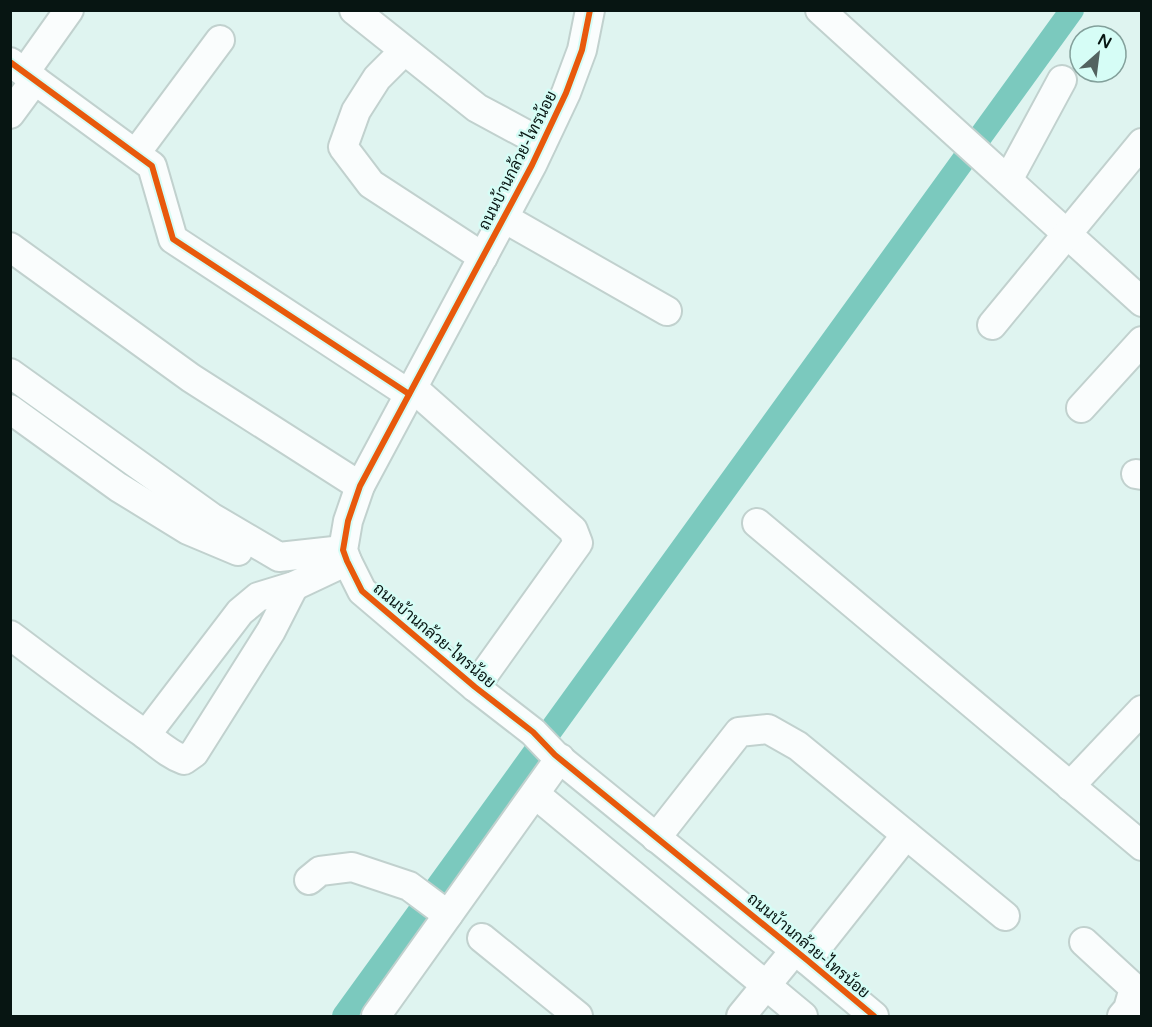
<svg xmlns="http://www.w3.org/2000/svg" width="1152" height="1027" font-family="'Varela Round',Sarabun,sans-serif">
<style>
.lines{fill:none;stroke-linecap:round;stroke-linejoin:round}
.canal{stroke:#7bc9be;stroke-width:24}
.minor-casing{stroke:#c1d1ce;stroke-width:32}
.minor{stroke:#fafdfd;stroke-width:28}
.cycleway-casing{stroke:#d6fdf6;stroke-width:10}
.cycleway{stroke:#e8590c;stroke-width:6}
.labels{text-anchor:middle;stroke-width:5;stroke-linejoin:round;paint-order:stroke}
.street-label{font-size:16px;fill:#071512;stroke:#d6fdf6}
</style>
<rect width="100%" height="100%" fill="#dff4f0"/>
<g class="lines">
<polyline class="canal" points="344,1016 1072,10"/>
<defs>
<g id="minor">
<polyline points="354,10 477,108 542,143"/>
<polyline points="590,10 582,50 566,93 532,165 360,486 348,521 343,550 347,561 362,591 475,687 533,732 555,755 807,960 874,1016"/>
<polyline points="820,10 1142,302"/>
<polyline points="404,51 377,78 356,111 343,147 371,184 483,257"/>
<polyline points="10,62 152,166 173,239 409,394"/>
<polyline points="25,72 69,10"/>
<polyline points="10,114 35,80"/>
<polyline points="136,153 220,40"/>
<polyline points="1008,180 1062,80"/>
<polyline points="504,218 667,311"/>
<polyline points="10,247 191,378 360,486"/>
<polyline points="992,325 1142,143"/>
<polyline points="10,373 211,517 279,557 343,550"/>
<polyline points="413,388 573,530 578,543 475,687"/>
<polyline points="1081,408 1142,341"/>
<polyline points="10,409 118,487 188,530 238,551"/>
<polyline points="1136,474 1142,475"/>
<polyline points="757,523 1142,846"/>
<path d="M10,635c44,33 87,66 132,97 14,10 26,22 42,28l10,-7 77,-122 23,-45"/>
<polyline points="146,735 240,612 258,597 294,586 347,561"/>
<polyline points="1070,786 1142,710"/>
<polyline points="535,794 803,1016"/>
<polyline points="656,838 739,732 768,729 798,746 1005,916"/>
<polyline points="309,880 320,871 352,867 409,886 448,915"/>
<polyline points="482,938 578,1016"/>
<polyline points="1084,942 1134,988 1128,1009 1122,1016"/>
<polyline points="807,960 906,835"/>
<polyline points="376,1016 560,758"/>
<polyline points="741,1016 795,950"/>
</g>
</defs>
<use href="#minor" class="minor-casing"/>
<use href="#minor" class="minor"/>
<defs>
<g id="cycleway">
<polyline points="590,10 582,50 566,93 532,165 360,486 348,521 343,550 347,561 362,591 475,687 533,732 555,755 807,960 874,1016"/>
<polyline points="10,62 152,166 173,239 409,394"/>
</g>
</defs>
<use href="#cycleway" class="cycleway-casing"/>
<use href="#cycleway" class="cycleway"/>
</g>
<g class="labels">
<g class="street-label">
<text transform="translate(517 160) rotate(-63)" y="6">ถนนบ้านกล้วย-ไทรน้อย</text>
<text transform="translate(435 635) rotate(40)" y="6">ถนนบ้านกล้วย-ไทรน้อย</text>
<text transform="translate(809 945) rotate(40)" y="6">ถนนบ้านกล้วย-ไทรน้อย</text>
</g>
</g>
<rect width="1152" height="1027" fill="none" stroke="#071512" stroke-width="24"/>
<g transform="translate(1098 54) rotate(28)"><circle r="28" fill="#d6fdf6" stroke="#83a09b" stroke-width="1.5"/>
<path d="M0-4.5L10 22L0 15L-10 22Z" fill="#536360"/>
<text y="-9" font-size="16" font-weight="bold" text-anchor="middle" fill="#071512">N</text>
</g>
</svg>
